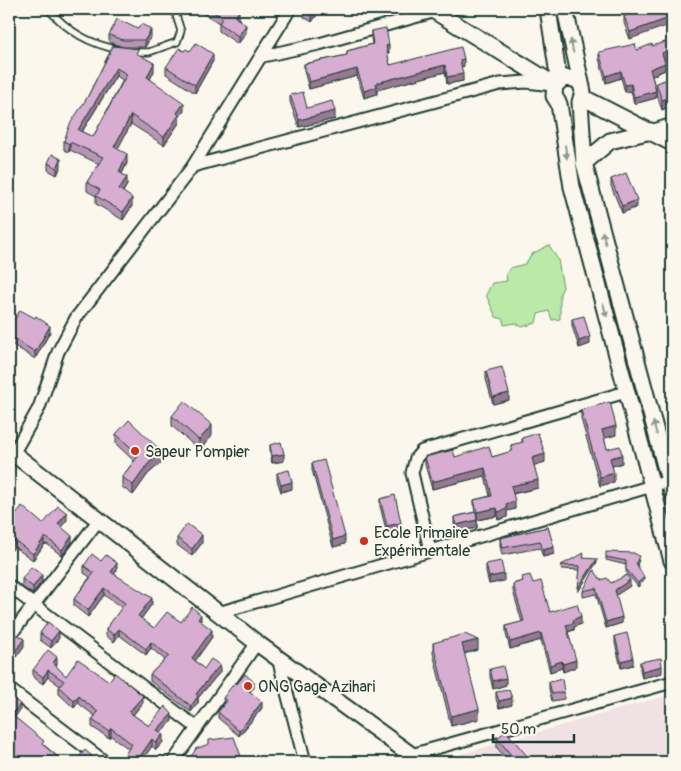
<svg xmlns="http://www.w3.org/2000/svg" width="681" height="771" font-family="Pangolin,sans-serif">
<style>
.built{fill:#f0e1e4}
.green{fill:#bae9a8;stroke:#6c936e}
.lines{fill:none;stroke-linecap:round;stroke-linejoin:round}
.lane-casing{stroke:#1f3d34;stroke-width:9}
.street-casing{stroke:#1f3d34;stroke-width:15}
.secondary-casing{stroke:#1f3d34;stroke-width:19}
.lane{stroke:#fbf7ec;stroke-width:5.5}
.street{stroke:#fbf7ec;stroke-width:11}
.secondary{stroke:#fbf7ec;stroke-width:15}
.wall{fill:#b995b5;stroke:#1f3d34;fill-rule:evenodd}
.shaded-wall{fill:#967993;stroke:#1f3d34}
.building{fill:#d7add2;stroke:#1f3d34;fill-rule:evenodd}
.oneway{fill:#8d9a90}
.poi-dot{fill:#c8321e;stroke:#fbf7ec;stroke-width:2}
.labels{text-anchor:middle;stroke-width:4;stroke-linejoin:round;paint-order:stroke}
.poi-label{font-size:16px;fill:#1f3d34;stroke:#fbf7ec;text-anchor:start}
</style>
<rect width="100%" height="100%" fill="#fbf7ec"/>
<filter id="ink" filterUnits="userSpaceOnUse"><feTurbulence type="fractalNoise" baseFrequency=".02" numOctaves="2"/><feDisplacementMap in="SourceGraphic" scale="10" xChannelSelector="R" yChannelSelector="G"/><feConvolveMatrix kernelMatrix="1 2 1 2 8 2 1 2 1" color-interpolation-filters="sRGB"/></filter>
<g filter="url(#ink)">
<polygon class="built" points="672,694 672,762 434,762"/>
<polygon class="green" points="549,245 558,260 563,287 560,294 560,319 552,320 549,311 538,314 536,323 522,327 516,323 504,325 503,319 496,317 486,295 492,283 507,281 506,274 510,268 525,264 532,254"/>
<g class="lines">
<defs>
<g id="lane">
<path d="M48,9c21,23 41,35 72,41"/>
<polyline points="132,52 149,52 177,42 181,31 174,9"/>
</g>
<g id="street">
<polyline points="263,56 319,44 436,11"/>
<polyline points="651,131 672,124"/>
<polyline points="193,166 500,84 526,82 553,85"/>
<polyline points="9,461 39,408 58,352 76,318 193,166 290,9"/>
<polyline points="430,550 412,473 416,458 422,451 626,392"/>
<polyline points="9,586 196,727"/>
<polyline points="218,613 669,481"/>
<polyline points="9,637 98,521"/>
<polyline points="278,658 305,762"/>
<polyline points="9,689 105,762"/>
<polyline points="411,755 672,682"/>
<polyline points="173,762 257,643"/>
</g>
<g id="secondary">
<polyline points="431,9 555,85"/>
<polyline points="548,9 559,81"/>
<polyline points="565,9 583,92 580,102 584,163 672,492"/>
<polyline points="580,83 575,79 564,78 555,85 554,96 559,104 572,187 672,561"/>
<polyline points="582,97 672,143"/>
<polyline points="584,163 610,141 651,131"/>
<polyline points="9,450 257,643 421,762"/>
</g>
</defs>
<use href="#lane" class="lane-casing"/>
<use href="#street" class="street-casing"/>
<use href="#secondary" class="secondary-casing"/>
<use href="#lane" class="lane"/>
<use href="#street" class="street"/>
<use href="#secondary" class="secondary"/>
</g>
<g class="wall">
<polygon points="196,9 237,9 239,18 239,19 246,33 238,44 219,31 219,23"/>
<polygon points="304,9 321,9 312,22 304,17"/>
<polygon points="635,9 672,9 630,39 624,23 624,16 635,12"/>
<polygon points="371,31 389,53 387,53 390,65 464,66 461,67 463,81 447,84 445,72 377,90 377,94 364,98 357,76 309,89 304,71 304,64 347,55 347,51 372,44 371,38"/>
<polygon points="109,35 151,37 145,47 123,47 109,42"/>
<path d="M113,46l26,9 15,16 -4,8 34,32 -5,7v5l-15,22 -33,-21 -14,25 10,14 -5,11 5,11 -4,7 9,14 -9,14 -27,-16v-8l-9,-5v-9l12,-18 -29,-14 -1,2 -5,-2v-9l23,-43zM116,76l7,4 -30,57 -11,-5z"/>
<polygon points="652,46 664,59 665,70 652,76 656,91 656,83 672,78 672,112 670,106 662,110 656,93 656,98 634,104 631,91 625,92 621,78 606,83 599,59 599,52 637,50"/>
<polygon points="184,51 190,51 213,61 195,93 166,74 166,67"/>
<polygon points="290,95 307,108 335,119 299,127 290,102"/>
<polygon points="48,163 61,166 57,175 48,170"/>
<polygon points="611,179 637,207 622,213 611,186"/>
<polygon points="572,319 590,344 579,348 572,326"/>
<polygon points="9,328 50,332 35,359 10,343 9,345"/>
<polygon points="486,371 509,400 493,404 486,379"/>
<polygon points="581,410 616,435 604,438 607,449 622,463 612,466 614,482 600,486 581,419"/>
<polygon points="172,416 212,436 199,450 172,426"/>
<polygon points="116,434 162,462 148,474 133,495 122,487 122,477 134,461 116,444"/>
<polygon points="522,438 545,462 534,465 538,488 513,494 515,509 507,511 507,517 498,520 497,516 477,520 477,528 456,532 454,524 454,517 475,512 474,507 474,500 490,496 485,476 432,489 425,465 425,457 492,457 511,452 511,445 522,443"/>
<polygon points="270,445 284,461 272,463 270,452"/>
<polygon points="312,463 345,544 333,547 312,470"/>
<polygon points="277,473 292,489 281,492 277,480"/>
<polygon points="380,499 401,530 387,534 380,506"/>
<polygon points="67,520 61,527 72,542 62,556 47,544 44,545 33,560 14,547 11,551 9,548 9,525 43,524"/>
<polygon points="548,527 554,554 543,557 540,548 502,555 500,546 500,538"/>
<polygon points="177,538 202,543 192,556 177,545"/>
<polygon points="606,557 639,560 637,565 644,581 638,587 626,572 626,565 606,560"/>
<polygon points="584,558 597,562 578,592 580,570 561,569 561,565"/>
<polygon points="101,561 117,570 114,574 152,604 141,619 154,628 181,622 201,621 212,637 195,661 204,669 220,672 198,698 198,703 191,712 150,681 150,674 165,660 151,648 146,655 119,635 114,642 106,636 106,629 122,608 104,595 88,617 74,606 74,599 90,577 84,573 84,566"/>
<polygon points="486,564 504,581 489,584 486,572"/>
<polygon points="522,577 533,583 550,612 581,624 574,627 574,630 568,632 576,667 563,672 562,668 550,672 541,640 510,649 506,634 506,626 522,622 513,591 513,584 522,581"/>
<polygon points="22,579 42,582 33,594 22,587"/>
<polygon points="601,580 611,583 630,586 616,595 622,623 606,628 596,594 583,597 583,591"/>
<polygon points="40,633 59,638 51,648 40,640"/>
<polygon points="615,636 633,665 621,668 615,643"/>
<polygon points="433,643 478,650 464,654 479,719 451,726 433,653"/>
<polygon points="9,645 24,646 11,664 9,663"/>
<polygon points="640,662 662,673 642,678 640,670"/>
<polygon points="57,664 56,666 66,676 109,681 143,703 133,715 149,726 172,721 161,733 163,742 156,750 152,746 141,762 126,762 125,761 125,754 129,749 111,736 109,738 92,727 92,720 95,716 78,703 74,708 59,694 59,687 60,686 48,677 43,684 33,677 33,670"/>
<polygon points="490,669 506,685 493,689 490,677"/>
<polygon points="549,682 564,692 564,699 552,701 549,689"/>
<polygon points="237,684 254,688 250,692 262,708 239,736 218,718 218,712 224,704 223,698"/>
<polygon points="496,692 512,705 499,708 496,699"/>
<polygon points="9,695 20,710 15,717 44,745 63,761 69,762 13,762 11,760 9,762"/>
<polygon points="497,738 532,762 509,762 497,748"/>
</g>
<g class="shaded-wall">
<polygon points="316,9 321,9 312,22 312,15"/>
<polygon points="239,11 239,18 235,25 235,17"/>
<polygon points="672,17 672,24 630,39 630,32"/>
<polygon points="246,25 246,33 238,44 238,36"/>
<polygon points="151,29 151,37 145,47 145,40"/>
<polygon points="389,45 389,53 386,53 386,46"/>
<polygon points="672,49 672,56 662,60 662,53"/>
<polygon points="213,54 213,61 195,93 195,85"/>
<polygon points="464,59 464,66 460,67 460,60"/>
<polygon points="154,63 154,71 147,86 147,77"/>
<polygon points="665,63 665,70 650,76 650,69"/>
<polygon points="445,65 445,72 377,90 377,94 364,98 364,91 376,83"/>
<polygon points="116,68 116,76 78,138 78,130"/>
<polygon points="357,69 357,76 309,89 309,82"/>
<polygon points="621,71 621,78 606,83 606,76"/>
<polygon points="463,74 463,81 447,84 447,77"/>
<polygon points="631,84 631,91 625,92 625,85"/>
<polygon points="656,91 656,98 634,104 634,97"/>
<polygon points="670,97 670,106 662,110 662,100"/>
<polygon points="184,103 184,111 179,118 179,123 164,145 164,137 177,113"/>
<polygon points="335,111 335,119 299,127 299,120"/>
<polygon points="131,115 131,124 114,156 114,147"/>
<polygon points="70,142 70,150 69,152 69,144"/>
<polygon points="127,154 127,163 119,180 119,172"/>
<polygon points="61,159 61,166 57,175 57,168"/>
<polygon points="127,177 127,185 119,198 119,189"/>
<polygon points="132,198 132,206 123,220 123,212"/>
<polygon points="637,200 637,207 622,213 622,206"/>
<polygon points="50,326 50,332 35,359 35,352"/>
<polygon points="10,336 10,343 9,345 9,339"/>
<polygon points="590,337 590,344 579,348 579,341"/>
<polygon points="509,393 509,400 493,404 493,397"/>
<polygon points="212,425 212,436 199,450 199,440"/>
<polygon points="616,426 616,435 602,439 602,430"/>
<polygon points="162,452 162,462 148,474 133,495 133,485 148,464"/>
<polygon points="284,454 284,461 272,463 272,456"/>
<polygon points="545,454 545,462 532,466 532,458"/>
<polygon points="622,455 622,463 610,467 610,458"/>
<polygon points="485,468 485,476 432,489 432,482"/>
<polygon points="614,473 614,482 600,486 600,477"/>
<polygon points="538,480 538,488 511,494 511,486"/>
<polygon points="292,482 292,489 281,492 281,485"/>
<polygon points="515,501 515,509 507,511 507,517 498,520 498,512 506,504"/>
<polygon points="497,508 497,516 477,520 477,512"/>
<polygon points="67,513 67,520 58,531 58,524"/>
<polygon points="477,520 477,528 456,532 456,525"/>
<polygon points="401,523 401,530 387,534 387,526"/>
<polygon points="202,535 202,543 192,556 192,549"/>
<polygon points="72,536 72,542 62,556 62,550"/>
<polygon points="345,536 345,544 333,547 333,540"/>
<polygon points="44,538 44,545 33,560 33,554"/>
<polygon points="14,540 14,547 11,551 11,544"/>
<polygon points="554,547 554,554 543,557 543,550"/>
<polygon points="597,559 597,562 578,592 578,588"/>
<polygon points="117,563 117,570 111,579 111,572"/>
<polygon points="504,574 504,581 489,584 489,577"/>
<polygon points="42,575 42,582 33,594 33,587"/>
<polygon points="644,577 644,581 638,587 638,583"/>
<polygon points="630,580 630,586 615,596 615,590"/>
<polygon points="104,588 104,595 88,617 88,610"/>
<polygon points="152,598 152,604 138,623 138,616"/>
<polygon points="201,615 201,621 198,626 198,619"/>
<polygon points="581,616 581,624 574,627 574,630 566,632 566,625 573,620"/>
<polygon points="622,617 622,623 606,628 606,622"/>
<polygon points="119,629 119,635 114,642 114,635"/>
<polygon points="212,630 212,637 192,665 192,658"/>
<polygon points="59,631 59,638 51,648 51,641"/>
<polygon points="541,633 541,640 510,649 510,642"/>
<polygon points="24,639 24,646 11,664 11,657"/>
<polygon points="478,640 478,650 462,654 462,644"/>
<polygon points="151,642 151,648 146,655 146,649"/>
<polygon points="57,657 57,664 53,670 53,663"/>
<polygon points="633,658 633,665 621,668 621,661"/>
<polygon points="576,660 576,667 563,672 563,664"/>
<polygon points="562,661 562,668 550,672 550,665"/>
<polygon points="220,665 220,672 198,698 198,703 191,712 191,706 196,694"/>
<polygon points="662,666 662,673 642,678 642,671"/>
<polygon points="48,670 48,677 43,684 43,677"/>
<polygon points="506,678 506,685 493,689 493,681"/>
<polygon points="254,682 254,688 247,695 247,689"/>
<polygon points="78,696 78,703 74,708 74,701"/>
<polygon points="143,696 143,703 129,719 129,712"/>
<polygon points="512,698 512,705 499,708 499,701"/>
<polygon points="262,702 262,708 239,736 239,731"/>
<polygon points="20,704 20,710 12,721 12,715"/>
<polygon points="479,709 479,719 451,726 451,716"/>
<polygon points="172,714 172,721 157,737 157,730"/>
<polygon points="111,728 111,736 109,738 109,731"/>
<polygon points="163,734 163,742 156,750 156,743"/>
<polygon points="152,739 152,746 141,762 136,762"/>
<polygon points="11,754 11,760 9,762 9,757"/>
<polygon points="92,756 92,762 87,762"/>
</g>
<g class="building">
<polygon points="209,9 237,9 239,11 235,17 246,25 238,36 219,23 223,18"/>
<polygon points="304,9 316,9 312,15 304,10"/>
<polygon points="637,9 672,9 672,17 630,32 624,16 638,12"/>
<polygon points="117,19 138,29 141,24 151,29 145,40 123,40 109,35"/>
<polygon points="386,28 389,45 386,46 390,65 461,47 464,59 460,60 463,74 447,77 445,65 376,83 377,87 364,91 357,69 309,82 304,64 347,55 347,51 373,44 371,31"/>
<polygon points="672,40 672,49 662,53 665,63 650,69 656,91 634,97 631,84 625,85 621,71 606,76 599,52 635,44 637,50 652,44 652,46"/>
<polygon points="196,43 213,54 195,85 166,67 179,48 184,51 186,49 190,51"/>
<path d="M113,46l26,3 -3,4 18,10 -7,14 37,26 -7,10 2,2 -15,22 -33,-22 -17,32 13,7 -8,18 8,5 -8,12 13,9 -9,14 -27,-16 4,-6 -13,-8 16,-25 -33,-15 -1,2 -5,-3 6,-17 17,-26zM116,68l11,6 -34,63 -15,-7z"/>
<polygon points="672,78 672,103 670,97 662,100 656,83"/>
<polygon points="303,92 307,108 332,101 335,111 299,120 290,95"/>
<polygon points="52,154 61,159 57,168 48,163"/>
<polygon points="626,173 637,200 622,206 611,179"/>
<polygon points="20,310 35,318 36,316 50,326 35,352 10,336 9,339 9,328 10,328"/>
<polygon points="584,316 590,337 579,341 572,319"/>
<polygon points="502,367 509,393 493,397 486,371"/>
<polygon points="184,401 212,425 199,440 172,416"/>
<polygon points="610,402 616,426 602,430 607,449 620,446 622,455 610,458 614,473 600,477 581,410"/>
<polygon points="129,420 162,452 148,464 133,485 122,477 139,455 116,434"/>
<polygon points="538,433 545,454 532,458 538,480 511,486 515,501 506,504 507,509 498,512 497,508 477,512 474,500 492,496 485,468 432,482 425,457 453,450 455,457 489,446 492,457 512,451 511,445 523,442 522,438"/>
<polygon points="281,442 284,454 272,456 270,445"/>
<polygon points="324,460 345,536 333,540 312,463"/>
<polygon points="289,470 292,482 281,485 277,473"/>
<polygon points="395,495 401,523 387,526 380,499"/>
<polygon points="22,506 43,524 58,506 67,513 58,524 72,536 62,550 47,538 44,538 33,554 14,540 11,544 9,542 9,525"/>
<polygon points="476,512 477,520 456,525 454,517"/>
<polygon points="187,524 202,535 192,549 177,538"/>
<polygon points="548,527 554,547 543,550 540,541 502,548 500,538"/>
<polygon points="606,552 634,553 639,556 636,563 644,577 638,583 626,569 626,561 606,557"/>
<polygon points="584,553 583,558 597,559 578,588 580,566 561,565"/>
<polygon points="92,554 101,561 106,555 117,563 111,572 152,598 138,616 154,628 167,612 181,622 192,607 201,615 198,619 212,630 192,658 204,669 211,659 220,665 196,694 198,696 191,706 150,674 169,656 151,642 146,649 119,629 114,635 106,629 125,603 104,588 88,610 74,599 94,573 84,566"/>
<polygon points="501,561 504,574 489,577 486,564"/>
<polygon points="31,567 42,575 33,587 22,579"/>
<polygon points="594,570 601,580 607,578 611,583 627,575 630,580 615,590 622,617 606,622 596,588 583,591"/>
<polygon points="530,575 533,583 541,581 550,612 577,604 581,616 573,620 574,623 566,625 576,660 563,664 562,661 550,665 541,633 510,642 506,626 524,621 513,584 523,581 522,577"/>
<polygon points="48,622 59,631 51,641 40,633"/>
<polygon points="627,633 633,658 621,661 615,636"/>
<polygon points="17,634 24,639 11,657 9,656 9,645"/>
<polygon points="465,634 478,640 462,644 479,709 451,716 433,643"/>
<polygon points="48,650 57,657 53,663 66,676 78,659 109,681 115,673 131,686 143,696 129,712 149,726 165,706 172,714 157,730 163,734 156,743 152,739 136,762 125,754 132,744 111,728 109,731 92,720 98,712 78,696 74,701 59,687 64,681 48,670 43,677 33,670"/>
<polygon points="661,658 662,666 642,671 640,662"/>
<polygon points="503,666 506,678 493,681 490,669"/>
<polygon points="245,674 254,682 247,689 262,702 239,731 218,712 227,701 223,698 235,682 237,684"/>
<polygon points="562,679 564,692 552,694 549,682"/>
<polygon points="509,690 512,698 499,701 496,692"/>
<polygon points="9,695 20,704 12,715 44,741 42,744 63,761 65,758 69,762 20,762 11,754 9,757"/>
<polygon points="506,731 532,762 517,762 497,738"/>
<polygon points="234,737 243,762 186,762 195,751 195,749 209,744 209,740"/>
<polygon points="85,750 92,756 87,762 75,762"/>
</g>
<defs><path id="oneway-solid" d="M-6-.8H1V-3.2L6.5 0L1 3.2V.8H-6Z" transform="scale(1.25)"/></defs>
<g class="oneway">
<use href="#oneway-solid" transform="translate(572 46) rotate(-101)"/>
<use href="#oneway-solid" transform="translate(566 152) rotate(82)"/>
<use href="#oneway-solid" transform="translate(604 238) rotate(-105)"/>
<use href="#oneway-solid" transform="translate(605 310) rotate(75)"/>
<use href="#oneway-solid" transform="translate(655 428) rotate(-105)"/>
</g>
</g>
<g class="poi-dot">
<circle cx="135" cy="451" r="5"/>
<circle cx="364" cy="541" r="5"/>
<circle cx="248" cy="686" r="5"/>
</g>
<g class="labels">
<g class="poi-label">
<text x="145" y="457">Sapeur Pompier</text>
<text x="374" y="538">Ecole Primaire<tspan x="374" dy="18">Expérimentale</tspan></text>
<text x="258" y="692">ONG Gage Azihari</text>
</g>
</g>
<rect width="681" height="771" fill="none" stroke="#fbf7ec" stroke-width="30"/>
<rect x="15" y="15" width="651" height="741" fill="none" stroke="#1f3d34" stroke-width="2" filter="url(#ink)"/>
<path d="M493 734v8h81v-8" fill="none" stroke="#1f3d34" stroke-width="2.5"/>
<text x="501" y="734" font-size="15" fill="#1f3d34" stroke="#fbf7ec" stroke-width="4" paint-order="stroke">50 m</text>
</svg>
